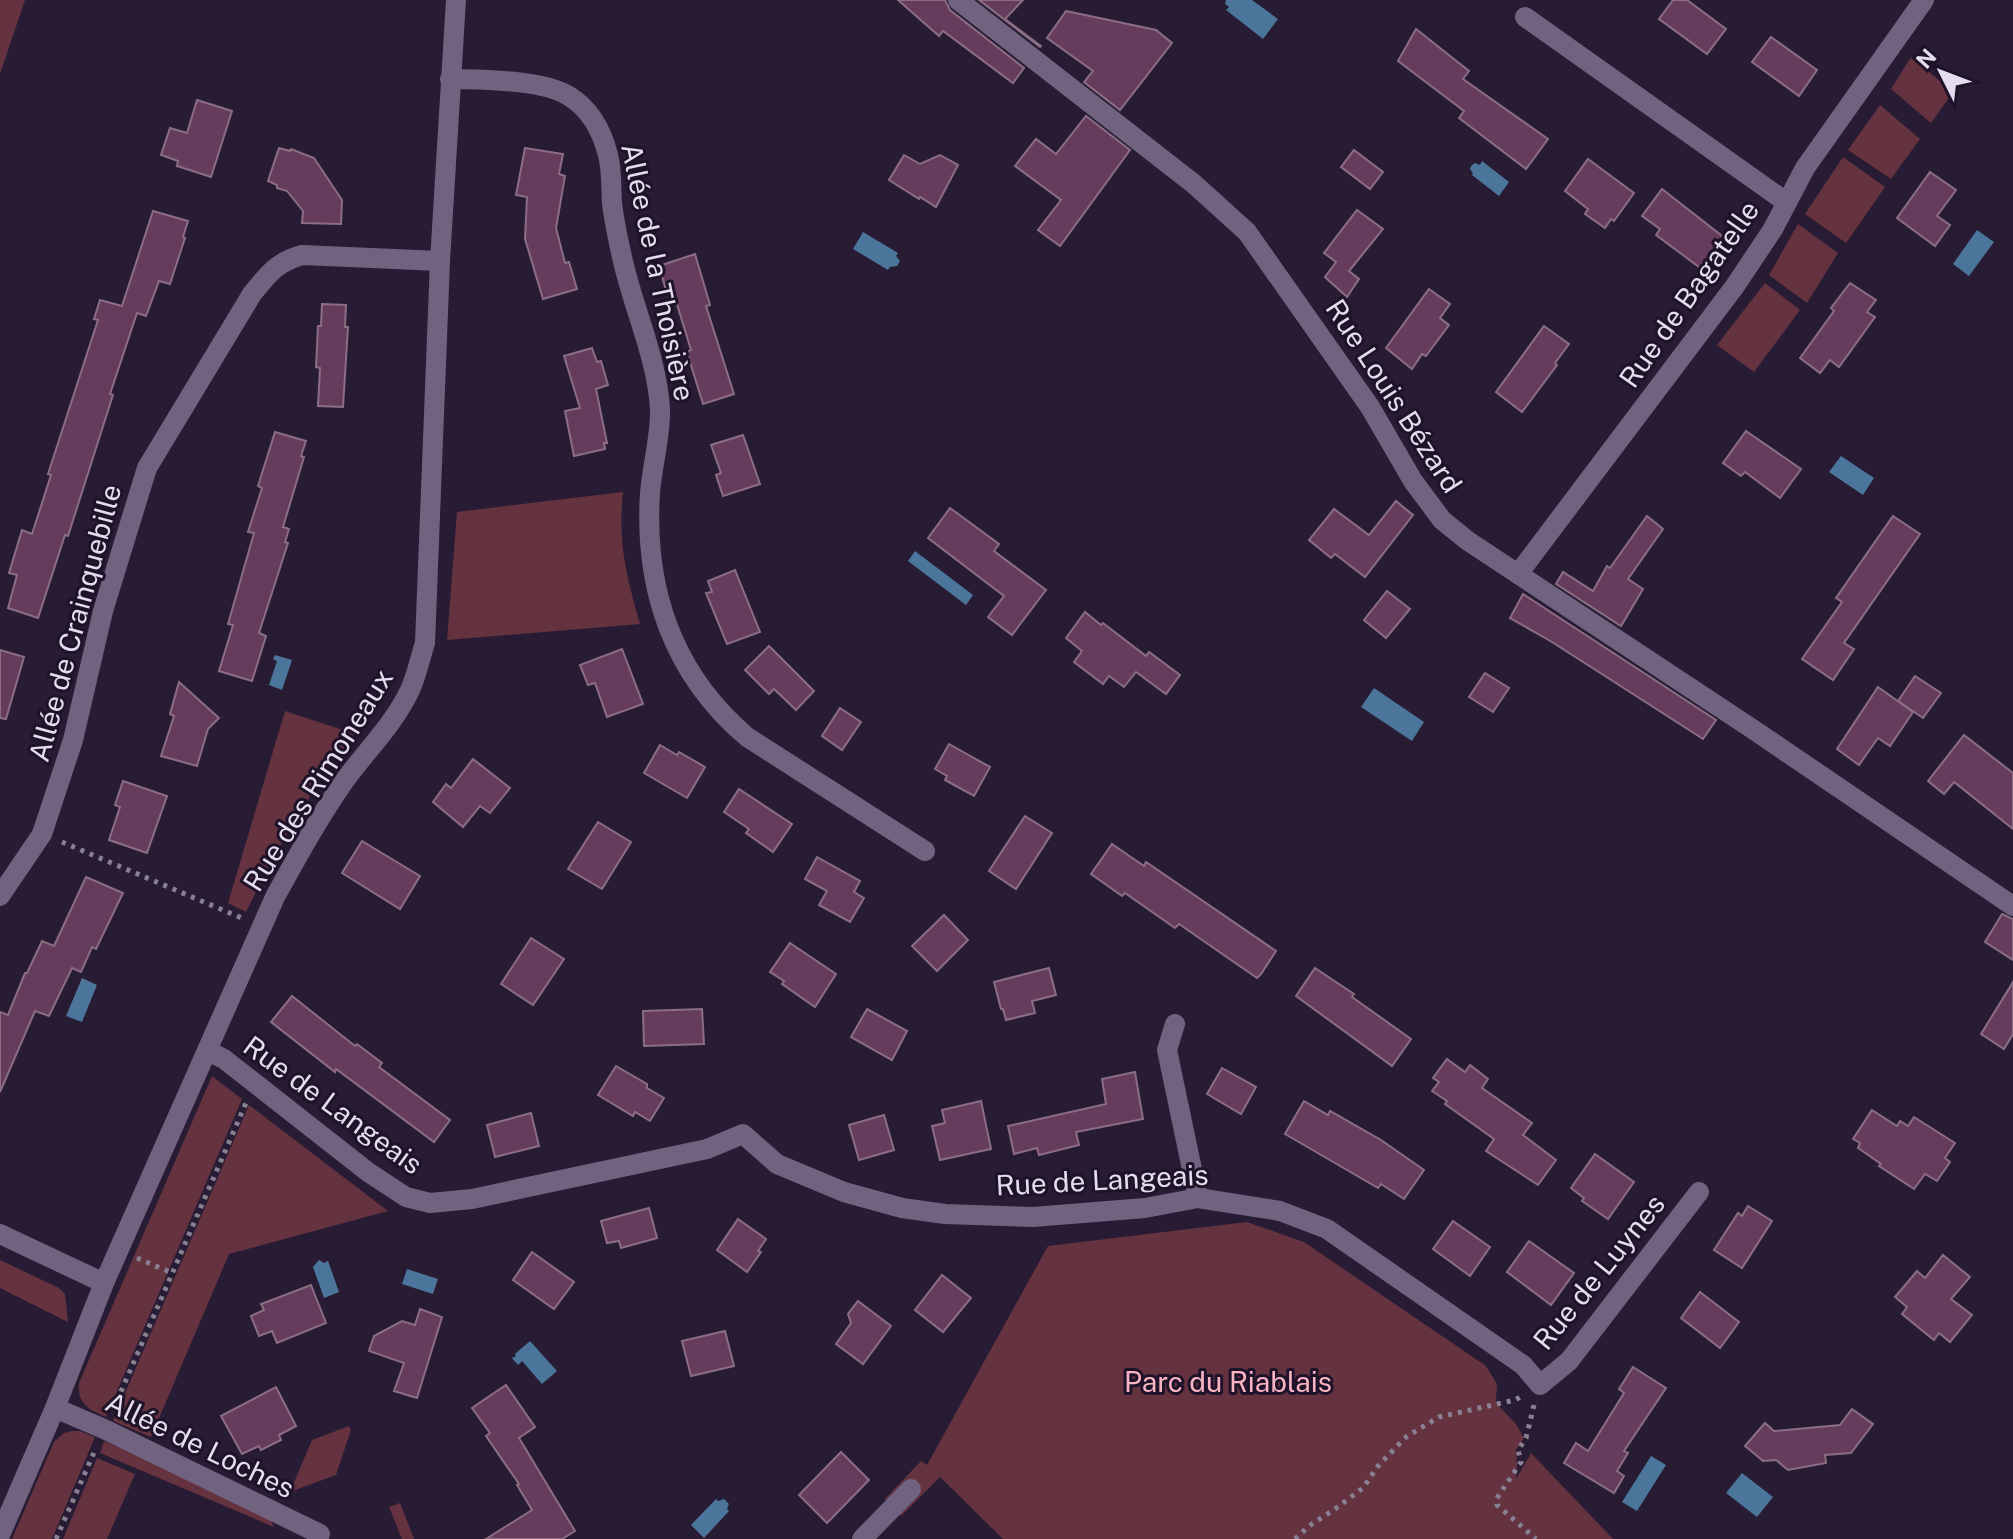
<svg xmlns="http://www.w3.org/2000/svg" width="2013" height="1539" font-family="'Public Sans',sans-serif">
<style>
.green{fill:#65323f}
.water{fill:#4b759b}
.building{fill:#663c5c;stroke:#8b6e83;stroke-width:2}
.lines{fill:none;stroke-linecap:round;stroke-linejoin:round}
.path{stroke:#898093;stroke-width:5;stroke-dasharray:4 6;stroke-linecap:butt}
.minor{stroke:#716380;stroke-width:20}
.labels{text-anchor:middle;stroke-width:6;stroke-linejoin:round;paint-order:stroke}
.street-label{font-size:28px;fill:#e4dded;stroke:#1f132a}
.park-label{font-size:28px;fill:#fbb4c2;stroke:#1f132a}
</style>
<rect width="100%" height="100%" fill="#281c34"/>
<g class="green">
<polygon points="0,0 25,0 0,74"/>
<polygon points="1911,57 1953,92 1931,123 1891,89"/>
<polygon points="1880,105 1920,139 1891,179 1848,150"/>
<polygon points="1843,157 1885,187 1846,243 1805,214"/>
<polygon points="1798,224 1838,253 1807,303 1769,275"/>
<polygon points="1765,283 1800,310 1754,372 1717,345"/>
<path d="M623,492c-5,52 3,82 17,132l-193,16 10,-128z"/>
<path d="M285,711l70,23c-44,54 -79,116 -109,178l-18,-9z"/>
<path d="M212,1076l30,23 -136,318c-17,-7 -29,-13 -27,-34z"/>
<polygon points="249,1105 388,1211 229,1254 151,1437 113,1421"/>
<polygon points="1247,1222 1304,1242 1486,1366 1497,1384 1496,1400 1497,1404 1516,1424 1524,1438 1516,1450 1517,1464 1516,1479 1531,1453 1613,1539 1003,1539 940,1477 901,1516 885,1499 921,1461 927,1465 1048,1246"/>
<polygon points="0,1260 59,1288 65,1294 68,1322 0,1288"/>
<polygon points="349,1426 351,1430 336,1475 290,1492 312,1440"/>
<polygon points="71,1431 80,1431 95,1437 52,1539 12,1539 54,1442 64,1433"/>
<polygon points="104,1441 256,1506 269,1516 274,1527 100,1453"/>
<polygon points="97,1458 135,1474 107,1539 63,1539"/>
<polygon points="400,1503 414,1539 402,1539 389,1507"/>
</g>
<g class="water">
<polygon points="1226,0 1252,0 1278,19 1263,39 1226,10 1229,7 1225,4"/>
<polygon points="1482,161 1509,182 1499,196 1472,175 1473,173 1470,169 1471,166 1475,163 1480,165"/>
<polygon points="1977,230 1994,242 1969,276 1953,264"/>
<polygon points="863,232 898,253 896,256 900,261 897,266 890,267 888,270 853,249"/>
<polygon points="1841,456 1874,478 1863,495 1829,472"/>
<polygon points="915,551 973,595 966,605 908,561"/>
<polygon points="275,655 292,660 282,690 269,685 277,661 273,659"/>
<polygon points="1374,688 1424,722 1412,741 1361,707"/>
<polygon points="82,978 97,985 82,1022 66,1016"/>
<polygon points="319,1260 324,1263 328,1261 339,1292 324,1298 313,1267"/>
<polygon points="407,1269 438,1279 433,1294 402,1284"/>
<polygon points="530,1341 557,1371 542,1384 522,1361 518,1365 512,1358 516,1356 515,1354"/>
<polygon points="1651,1456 1666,1465 1637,1511 1622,1502"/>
<polygon points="1742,1473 1773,1497 1757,1517 1726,1493"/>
<polygon points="716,1499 718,1501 724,1499 729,1504 727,1509 729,1511 704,1538 691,1525"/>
</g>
<g class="building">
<polygon points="898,0 945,0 950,10 1024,68 1013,83 943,31 939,36"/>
<polygon points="979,0 1023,0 1005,19 1041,46 1040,47"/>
<polygon points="1673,0 1687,0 1726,29 1707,54 1659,19"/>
<polygon points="1066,11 1156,30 1172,43 1120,110 1084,82 1093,71 1047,38"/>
<polygon points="1416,29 1469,71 1463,79 1548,139 1526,169 1459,118 1464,111 1398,61"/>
<polygon points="1771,37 1817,70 1799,96 1752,62"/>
<polygon points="197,100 232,111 211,177 177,166 178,161 161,155 170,128 187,133"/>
<polygon points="1086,116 1130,150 1060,246 1038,230 1061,200 1015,166 1036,139 1056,154"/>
<polygon points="279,148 290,151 291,149 314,158 342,200 341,224 302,223 303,211 287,191 277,188 277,185 268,181"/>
<polygon points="525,148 563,154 559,174 565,176 556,228 565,263 569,262 577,289 543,299 525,239 527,197 516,195"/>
<polygon points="1354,150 1383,172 1370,189 1341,167"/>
<polygon points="904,155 920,164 940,155 958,165 936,207 920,197 919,199 889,180"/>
<polygon points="1588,159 1634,193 1614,221 1611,219 1605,228 1585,214 1588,209 1565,191"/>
<polygon points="1930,172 1956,190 1937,216 1950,225 1935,246 1897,218"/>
<polygon points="1662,189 1726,239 1703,270 1656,235 1660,229 1642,216"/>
<polygon points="1357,210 1383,229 1349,271 1359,279 1347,297 1325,277 1336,262 1324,253"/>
<polygon points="153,211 188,221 183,237 185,238 170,284 159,281 146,316 137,313 110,394 113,395 68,536 65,535 38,618 8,608 17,575 9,573 22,530 32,534 51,475 48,474 98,320 94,319 100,300 122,306"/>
<polygon points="695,254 710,305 706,306 734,394 703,404 687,352 691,350 671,285 665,287 659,266"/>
<polygon points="1850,283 1876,300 1867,312 1875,317 1839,367 1830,360 1820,373 1800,358 1834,311 1831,308"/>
<polygon points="1429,289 1450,304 1440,318 1449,325 1426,356 1422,354 1412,369 1386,348"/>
<polygon points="322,304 346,305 345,327 348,327 343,407 318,406 320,368 316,367 318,326 321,326"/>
<polygon points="1544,326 1569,344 1555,363 1557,365 1522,412 1496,392"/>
<polygon points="592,348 597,362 601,361 608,385 596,389 607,443 604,443 605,449 574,456 565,411 580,408 564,356"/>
<polygon points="1746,431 1801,469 1780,498 1745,472 1741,476 1723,463"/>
<polygon points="275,432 306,441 301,456 304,457 283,527 289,529 285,542 288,543 259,633 266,636 252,681 219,671 233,625 228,624 254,533 248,532 262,488 258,486"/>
<polygon points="743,435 760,484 723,496 716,475 721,473 711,445"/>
<polygon points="1396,501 1413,515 1365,577 1335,554 1331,558 1309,540 1334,509 1369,535"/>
<polygon points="950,508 999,544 994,551 1046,590 1012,635 988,617 1004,596 928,538"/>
<polygon points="1647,516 1663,529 1628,579 1643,589 1621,626 1556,584 1563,572 1593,591 1607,566 1610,568"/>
<polygon points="1893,516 1920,534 1844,643 1854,649 1833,680 1802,659 1842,602 1836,598"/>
<polygon points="735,570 760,632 727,644 706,593 712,592 708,581"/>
<polygon points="1387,591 1410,609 1386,638 1364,620"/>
<polygon points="1523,594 1716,720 1703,739 1552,642 1510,618"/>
<polygon points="1085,612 1101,625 1103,623 1146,656 1149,652 1180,675 1166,694 1136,672 1124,687 1109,676 1103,684 1074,662 1082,651 1066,638"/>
<polygon points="769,646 814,691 796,710 774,689 769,694 745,670"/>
<polygon points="622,649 643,704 607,717 595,683 588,685 580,665"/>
<polygon points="0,650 24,657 6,719 0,718"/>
<polygon points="1485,673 1509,688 1493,712 1469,697"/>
<polygon points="1915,676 1941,693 1923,718 1898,701"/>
<polygon points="179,682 219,718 208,729 197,766 161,756 174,716 170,714"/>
<polygon points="1878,687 1913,712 1890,746 1878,738 1859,765 1837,749"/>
<polygon points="840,708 861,722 842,750 822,736"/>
<polygon points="1964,735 2013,773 2013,829 1954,782 1944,794 1928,781"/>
<polygon points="949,744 990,767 974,796 945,780 947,776 935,769"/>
<polygon points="660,745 677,755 679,752 705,767 687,798 644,773"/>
<polygon points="473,759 510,788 490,813 480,806 463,827 433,802 446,784 451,788"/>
<polygon points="123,781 167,796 147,853 109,840 120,807 115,805"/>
<polygon points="739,789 792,824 773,852 746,833 749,829 724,812"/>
<polygon points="1025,816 1052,833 1016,889 989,871"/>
<polygon points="598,822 631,842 602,889 568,869"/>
<polygon points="362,841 420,876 400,909 342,873"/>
<polygon points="1112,844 1144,866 1146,862 1276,951 1261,974 1257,978 1179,924 1175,928 1125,893 1122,896 1091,874"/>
<polygon points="817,857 860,881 854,892 864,898 850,922 819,905 827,891 805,879"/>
<polygon points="86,877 123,893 96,949 92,947 81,972 72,968 49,1016 35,1011 0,1092 0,1012 8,1015 25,973 27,973 42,941 54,946"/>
<polygon points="2002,914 2013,919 2013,960 1985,942"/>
<polygon points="944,915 968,940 937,971 912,946"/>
<polygon points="531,938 564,959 533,1005 501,984"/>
<polygon points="790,943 836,974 815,1007 782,984 784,981 770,972"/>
<polygon points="1049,968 1056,995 1032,1001 1035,1013 1006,1020 1003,1009 1001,1009 994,982"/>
<polygon points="1315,968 1354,994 1352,997 1411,1039 1392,1066 1296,996"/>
<polygon points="2013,982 2013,1034 2004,1049 1981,1034"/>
<polygon points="292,996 355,1046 357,1044 382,1063 379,1067 450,1120 434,1142 336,1069 335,1072 271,1022"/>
<polygon points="702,1009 704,1044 644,1046 643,1011"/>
<polygon points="867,1009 907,1031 892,1060 851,1037"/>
<polygon points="1447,1059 1465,1072 1470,1065 1488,1079 1482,1088 1532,1123 1523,1135 1556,1160 1538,1185 1486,1151 1494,1139 1445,1104 1447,1101 1432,1091 1439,1082 1433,1078"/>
<polygon points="616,1066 647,1084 647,1088 664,1098 650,1121 635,1112 633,1116 598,1095"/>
<polygon points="1222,1068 1256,1087 1241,1114 1207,1094"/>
<polygon points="1135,1072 1143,1119 1076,1132 1079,1145 1039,1155 1037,1148 1014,1154 1008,1126 1106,1104 1102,1079"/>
<polygon points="981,1101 991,1149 940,1160 932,1126 945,1123 942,1110"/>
<polygon points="1304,1101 1328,1115 1330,1111 1381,1140 1424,1170 1404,1199 1381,1184 1378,1188 1285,1134"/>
<polygon points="1872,1110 1897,1126 1900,1121 1908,1126 1914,1117 1955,1143 1945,1158 1950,1162 1937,1181 1925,1174 1914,1189 1879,1166 1881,1164 1858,1148 1860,1143 1853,1139"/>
<polygon points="531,1113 539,1146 495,1157 487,1125"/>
<polygon points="884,1115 894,1150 859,1160 849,1125"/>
<polygon points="1595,1154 1634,1182 1608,1219 1582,1201 1584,1198 1571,1188"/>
<polygon points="1748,1206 1772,1221 1742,1268 1714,1250 1738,1213 1742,1216"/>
<polygon points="649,1208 657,1238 621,1248 619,1241 607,1243 601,1221"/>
<polygon points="738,1219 766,1239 758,1251 761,1252 747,1272 717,1250"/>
<polygon points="1453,1221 1490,1247 1470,1276 1433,1249"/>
<polygon points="1529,1241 1574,1273 1551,1305 1507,1272"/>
<polygon points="532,1252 574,1282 554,1309 513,1280"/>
<polygon points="1943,1255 1970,1277 1951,1299 1972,1315 1950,1342 1939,1333 1934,1340 1902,1314 1907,1307 1895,1297 1917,1271 1925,1278"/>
<polygon points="942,1275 971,1298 943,1332 915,1310"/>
<polygon points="311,1285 326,1323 277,1343 272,1331 259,1336 251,1316 264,1310 261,1304"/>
<polygon points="1700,1292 1739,1322 1720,1348 1681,1318"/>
<polygon points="858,1301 891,1326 863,1364 836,1344 851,1323 848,1314"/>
<polygon points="420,1309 442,1317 417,1398 394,1391 404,1363 369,1351 374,1336 402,1321 415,1325"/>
<polygon points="725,1331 734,1366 691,1376 682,1341"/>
<polygon points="1633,1367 1666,1388 1624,1451 1628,1453 1617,1471 1624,1476 1614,1493 1564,1463 1576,1443 1588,1451 1624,1393 1619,1389"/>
<polygon points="506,1385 535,1427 519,1438 575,1531 562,1539 486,1539 532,1510 517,1485 519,1484 486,1436 490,1433 472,1408"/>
<polygon points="276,1387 296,1426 279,1435 281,1440 261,1450 259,1446 242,1454 221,1416"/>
<polygon points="1852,1409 1873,1424 1851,1453 1825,1455 1826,1463 1788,1470 1776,1460 1763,1461 1745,1446 1765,1423 1774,1431 1840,1425"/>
<polygon points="841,1452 869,1480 827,1523 799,1495"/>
</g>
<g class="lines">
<g class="path">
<polyline points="62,842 244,919"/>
<polyline points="137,1258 172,1273"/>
<polyline points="1534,1405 1526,1438 1518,1450 1521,1462 1497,1498 1497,1505 1536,1539"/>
<polyline points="113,1410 246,1103"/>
<polyline points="56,1539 96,1448"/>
<polyline points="1295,1539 1309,1526 1335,1509 1363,1488 1378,1466 1406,1437 1439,1417 1515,1400 1522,1396"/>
</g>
<g class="minor">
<polyline points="958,0 1194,184 1247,232 1370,407 1413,481 1442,520 1468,541 1518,574 1751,728 2013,906"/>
<polyline points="1525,17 1786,202"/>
<path d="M450,79c32,1 92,0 119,17 21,13 33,35 39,59 4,15 3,32 4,48 2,18 6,36 10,54 11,51 35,100 38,152 1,25 -8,58 -10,84 -6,96 23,181 97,244l178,114"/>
<polyline points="1518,574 1735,286 1773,229 1805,168 1924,0"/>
<path d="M0,896l42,-62 31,-94 30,-129 44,-143 105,-174c16,-20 25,-32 50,-39l138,6"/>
<polyline points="1175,1024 1167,1050 1198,1198"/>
<polyline points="208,1051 224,1059 368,1172 406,1197 430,1203 472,1199 707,1149 743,1134 777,1164 844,1192 902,1208 945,1214 1033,1217 1145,1208 1198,1198 1280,1211 1327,1229 1523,1365 1540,1385 1569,1361 1699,1192"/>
<polyline points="0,1234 104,1283"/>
<polyline points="55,1408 104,1429 320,1534"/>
<path d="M0,1535l55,-127 49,-125 171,-386c22,-40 44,-80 70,-117 22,-30 49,-56 65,-90 7,-15 10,-32 15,-47l15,-382 16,-261"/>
<polyline points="862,1539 911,1489"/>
</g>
</g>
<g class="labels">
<g class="street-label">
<text transform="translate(658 272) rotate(78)" y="10">Allée de la Thoisière</text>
<text transform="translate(1689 294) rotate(-55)" y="10">Rue de Bagatelle</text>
<text transform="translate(1394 396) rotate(57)" y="10">Rue Louis Bézard</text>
<text transform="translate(75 623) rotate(-75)" y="10">Allée de Crainquebille</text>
<text transform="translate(318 780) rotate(-58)" y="10">Rue des Rimoneaux</text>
<text transform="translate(333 1105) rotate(36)" y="10">Rue de Langeais</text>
<text transform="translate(1102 1180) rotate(-3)" y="10">Rue de Langeais</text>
<text transform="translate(1599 1272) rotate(-51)" y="10">Rue de Luynes</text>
<text transform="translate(200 1445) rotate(26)" y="10">Allée de Loches</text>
</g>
<g class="park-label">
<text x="1228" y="1392">Parc du Riablais</text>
</g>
</g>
<g transform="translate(1941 72) rotate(312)" stroke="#1f132a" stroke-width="6" paint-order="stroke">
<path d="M0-6L14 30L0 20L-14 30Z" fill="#e4dded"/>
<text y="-12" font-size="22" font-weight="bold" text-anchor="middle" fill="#e4dded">N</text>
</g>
</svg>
